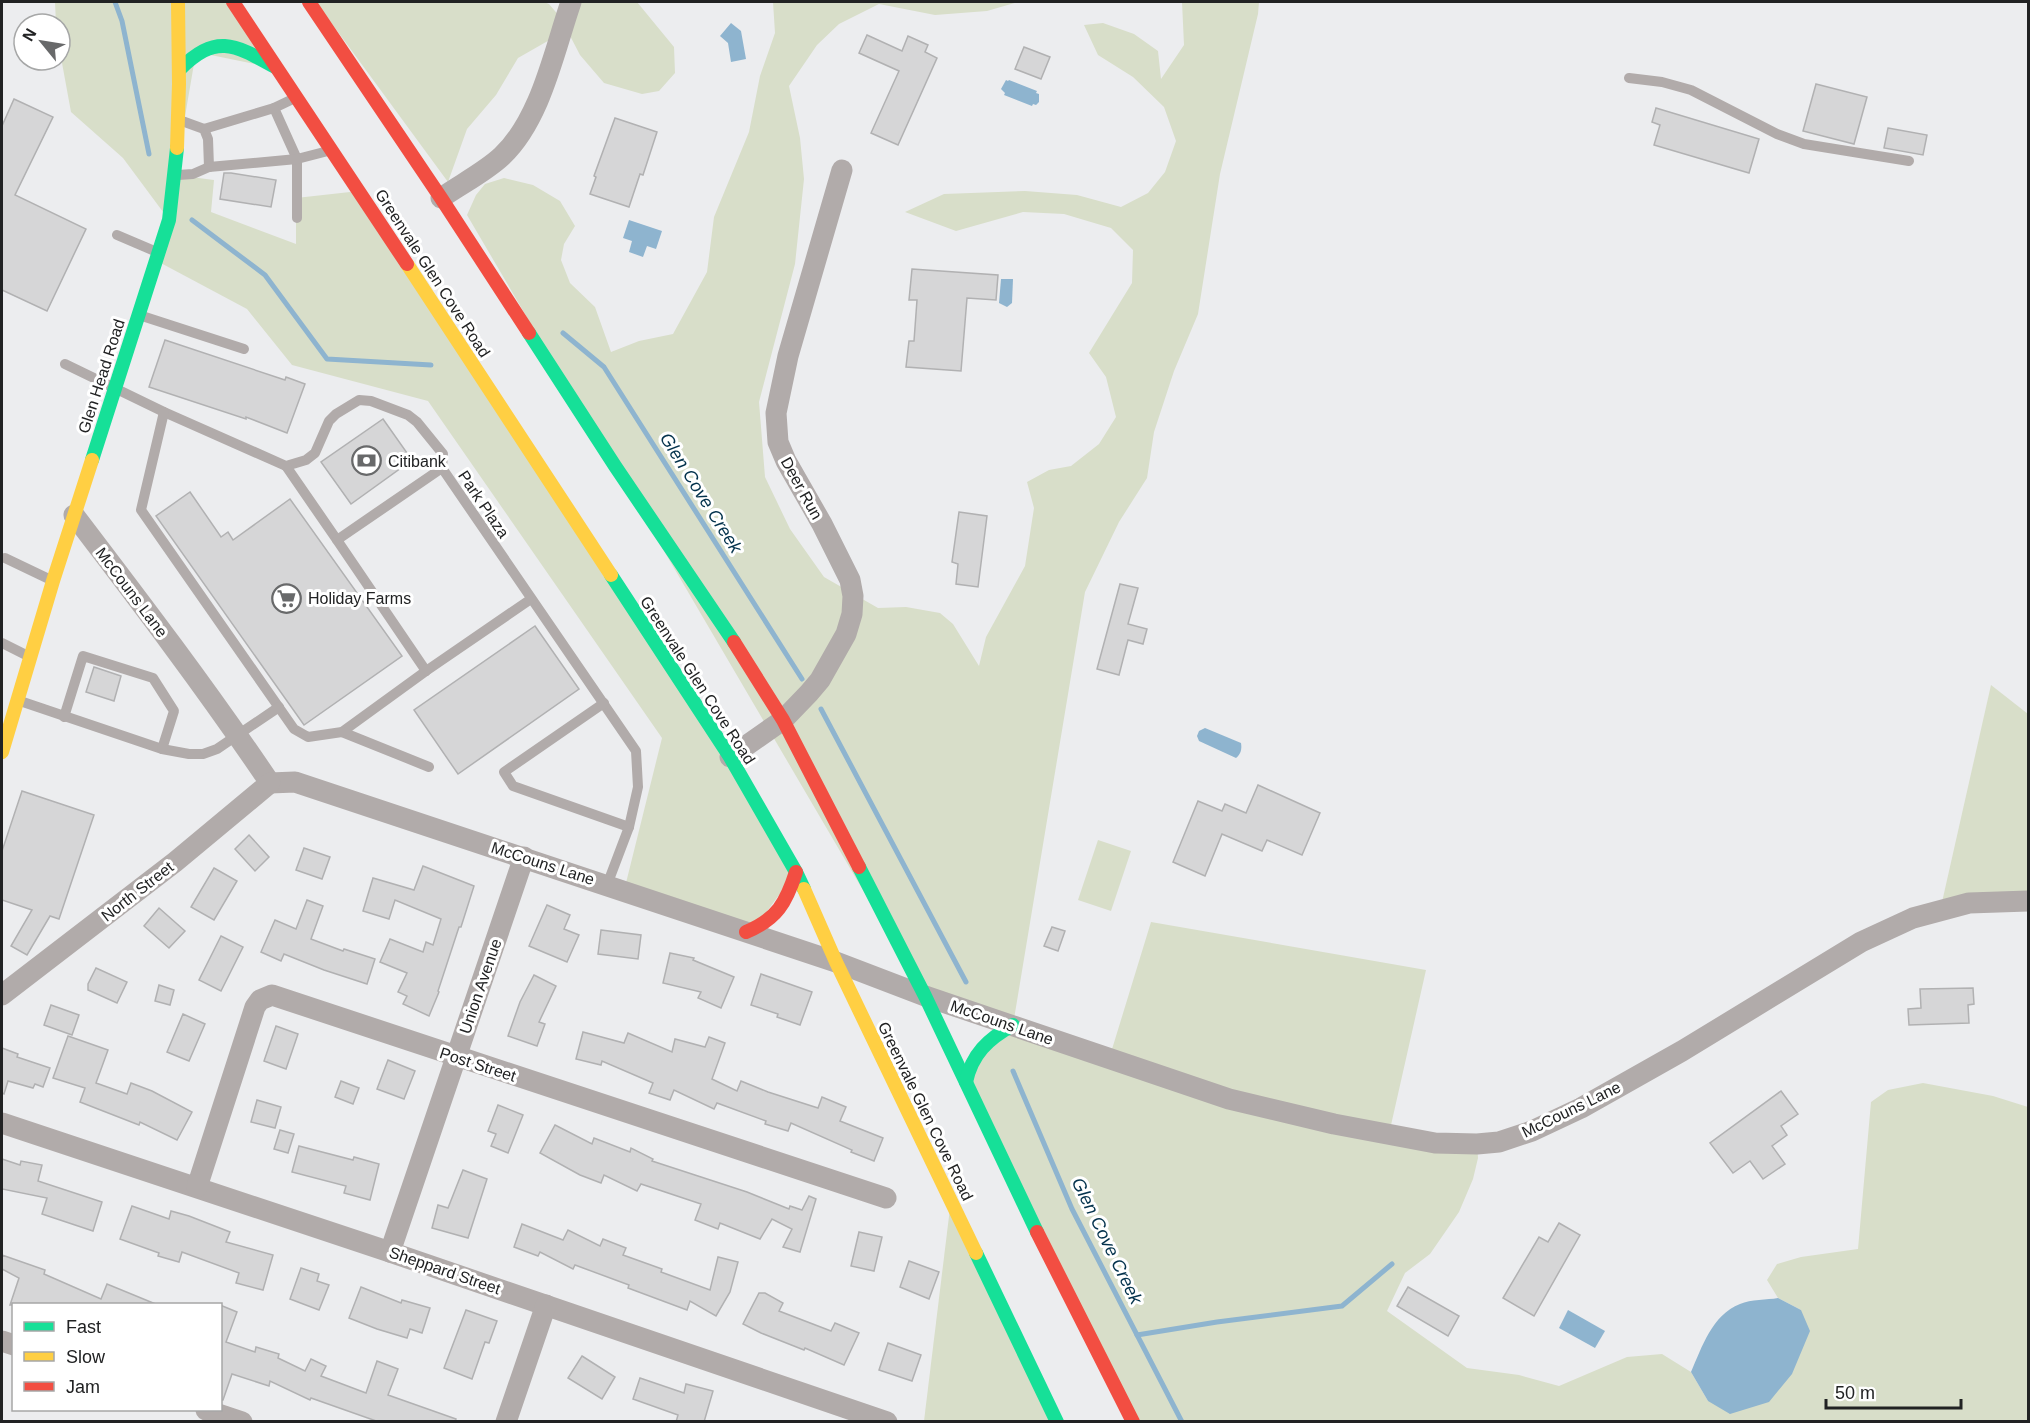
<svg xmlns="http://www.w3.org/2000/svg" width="2030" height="1423" font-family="Helvetica,sans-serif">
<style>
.green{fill:#d8dec9}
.water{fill:#8eb4cf}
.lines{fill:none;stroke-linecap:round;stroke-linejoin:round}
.stream{stroke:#8eb4cf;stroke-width:5}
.building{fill:#d6d6d7;stroke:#b1b1b2;stroke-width:1.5}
.lane{stroke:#b1abaa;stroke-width:10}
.street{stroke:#b1abaa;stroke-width:21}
.fast{stroke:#16e098;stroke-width:14}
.slow{stroke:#ffcf43;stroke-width:14}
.jam{stroke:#f24e42;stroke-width:14}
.labels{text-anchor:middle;stroke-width:6;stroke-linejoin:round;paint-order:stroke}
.street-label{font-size:16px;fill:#212223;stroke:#fff}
.poi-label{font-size:16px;fill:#212223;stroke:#fff;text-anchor:start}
.water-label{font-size:18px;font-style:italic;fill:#03324c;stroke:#fff}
</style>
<rect width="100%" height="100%" fill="#ecedef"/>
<g class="green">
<polygon points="55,2 233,2 279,69 196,52 175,175 214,180 211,212 296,244 296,198 359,191 796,872 751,933 624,891 662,738 428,401 292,365 247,309 157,261 169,220 123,158 71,112 60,52 60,24 56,24"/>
<polygon points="316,2 544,2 549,4 560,17 571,2 637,2 674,47 675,73 659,91 642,94 604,83 580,55 567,30 518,58 496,95 467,129 448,182"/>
<polygon points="773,2 1018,2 987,11 935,15 879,4 839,24 817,45 789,86 800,138 804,179 795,264 759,402 765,477 790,529 824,577 878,608 906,607 940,613 953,624 979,666 986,637 1025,566 1034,508 1027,482 1049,470 1071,466 1099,444 1116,417 1106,377 1089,353 1132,283 1133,250 1111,228 1064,214 1023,212 956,231 905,212 944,194 1025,191 1077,195 1121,207 1148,193 1165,172 1176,141 1164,107 1133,77 1098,55 1084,25 1103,23 1134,34 1158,51 1161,79 1184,45 1182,2 1259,2 1258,14 1220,174 1198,314 1174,371 1154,432 1147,478 1119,522 1085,592 1013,1025 1109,1059 1151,922 1426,970 1389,1134 1477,1144 1478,1158 1473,1179 1459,1212 1430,1254 1405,1273 1387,1311 1467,1368 1519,1375 1559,1386 1627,1357 1662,1354 1691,1372 1708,1401 1801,1310 1778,1298 1767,1280 1777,1264 1801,1257 1858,1249 1871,1102 1888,1090 1923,1083 1993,1096 2028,1107 2028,1421 1133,1421 966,1082 1001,1031 925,996 467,215 476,195 485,184 504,178 533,185 560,201 575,226 564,244 561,260 570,283 595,307 611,352 639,341 673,334 707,272 714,217 749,132 760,76 775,33"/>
<polygon points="1991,685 2028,714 2028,901 1940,911"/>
<polygon points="1098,840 1131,851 1111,911 1078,900"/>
<polygon points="951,1200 1057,1421 924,1421"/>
</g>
<g class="water">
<polygon points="731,23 741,31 746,59 731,62 728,43 720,36"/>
<polygon points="1006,80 1008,81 1009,80 1037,91 1036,93 1039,94 1039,102 1036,105 1033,104 1032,106 1004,95 1005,93 1001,89"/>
<polygon points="629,220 662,231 656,249 647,246 643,257 629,252 632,241 623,238"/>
<polygon points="1001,279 1013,279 1012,303 1007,307 999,303"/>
<path d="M1205,728l36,15c1,6 0,11 -5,15l-37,-17 -2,-5 2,-5z"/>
<path d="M1778,1298l23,12 9,21 -18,43 -23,28 -39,12 -22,-13 -17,-29c11,-25 21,-57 49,-68 11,-5 27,-4 38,-6z"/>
<polygon points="1568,1310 1605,1331 1595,1348 1559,1328"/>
</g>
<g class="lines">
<g class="stream">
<polyline points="115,2 122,21 149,154"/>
<polyline points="192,220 265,275 327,359 431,365"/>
<polyline points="563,333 604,367 802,679"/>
<polyline points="821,709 966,982"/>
<polyline points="1013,1071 1072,1209 1182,1422"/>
<polyline points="1137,1335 1217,1322 1342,1306 1392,1264"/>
</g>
</g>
<g class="building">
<polygon points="867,35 902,51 908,36 928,45 925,52 937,58 898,145 871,133 899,71 859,53"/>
<polygon points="1024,47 1050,57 1041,79 1015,69"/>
<polygon points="1816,84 1867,97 1854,144 1803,131"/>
<polygon points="14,99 53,117 15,195 86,229 47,311 2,290 2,126"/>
<polygon points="1656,108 1759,139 1749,173 1654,145 1660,125 1652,122"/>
<polygon points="615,118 657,132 643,175 640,174 629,207 590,194 596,177 594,176"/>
<polygon points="1888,128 1927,135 1923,155 1884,148"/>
<polygon points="224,173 231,173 276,180 271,207 220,199"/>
<polygon points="912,269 998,275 996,300 967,298 961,371 906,367 909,341 914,341 917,300 909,300"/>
<polygon points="165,340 285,380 286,377 305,384 287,433 246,417 246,419 149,387"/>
<polygon points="383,419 412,460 351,504 321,462"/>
<polygon points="190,492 221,537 228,532 233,540 290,499 402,656 304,725 156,516"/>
<polygon points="959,512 987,516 978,587 956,584 958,564 952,562"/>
<polygon points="1120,584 1138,588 1128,624 1147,629 1143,644 1128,640 1119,675 1097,669"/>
<polygon points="535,626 579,689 458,774 414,710"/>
<polygon points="94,667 121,676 114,701 86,692"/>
<polygon points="1258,785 1320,813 1302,855 1267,840 1262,851 1222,834 1205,876 1173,862 1198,801 1222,811 1225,804 1246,813"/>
<polygon points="22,791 94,815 59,919 50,916 27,955 11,946 32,910 2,900 2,851"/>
<polygon points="249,835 269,857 255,871 235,849"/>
<polygon points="304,848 330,857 322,879 296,870"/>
<polygon points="423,866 474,886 461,927 459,927 438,991 439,992 429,1016 403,1004 407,996 398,992 407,973 380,962 390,939 423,952 426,942 433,945 441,919 395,900 389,919 363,911 373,878 414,890"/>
<polygon points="214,868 237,881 214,920 191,907"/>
<polygon points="307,900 323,906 311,939 343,951 344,949 375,959 367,984 324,970 284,954 281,961 261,952 275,920 296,929"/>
<polygon points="547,905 570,915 564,929 579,935 567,962 529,946"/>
<polygon points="159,908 185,931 169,948 144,926"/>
<polygon points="1052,927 1065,931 1058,951 1044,946"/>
<polygon points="601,930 641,935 638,959 598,954"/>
<polygon points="221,936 243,947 221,991 199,980"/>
<polygon points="670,953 694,958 693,960 734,977 721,1008 698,998 701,992 663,983"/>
<polygon points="96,968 127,982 117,1003 88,990 88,984"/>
<polygon points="761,974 812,992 800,1025 777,1017 778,1014 751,1005"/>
<polygon points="534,975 556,986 539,1022 545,1024 537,1046 508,1036 520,1002"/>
<polygon points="159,985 174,990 170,1005 155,1001"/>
<polygon points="1973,988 1974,1004 1968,1005 1969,1023 1909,1025 1908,1009 1921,1008 1920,989"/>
<polygon points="51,1005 79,1015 72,1035 44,1025"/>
<polygon points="183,1014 205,1024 189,1061 167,1052"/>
<polygon points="276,1026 298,1034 286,1069 264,1061"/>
<polygon points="583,1032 624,1043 628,1033 672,1052 675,1039 705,1047 709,1037 725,1043 712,1079 737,1091 741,1081 768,1092 818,1108 822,1097 846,1107 840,1121 883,1138 874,1161 851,1152 852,1150 791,1123 788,1131 765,1124 766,1121 717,1103 714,1109 674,1090 670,1100 649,1093 653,1083 602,1061 601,1065 576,1059"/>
<polygon points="68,1036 108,1050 96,1083 127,1094 131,1083 152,1091 192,1112 177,1140 140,1122 139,1125 80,1102 85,1088 53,1078"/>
<polygon points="2,1048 18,1054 17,1057 50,1068 43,1087 35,1084 33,1088 8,1081 4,1094 2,1093"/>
<polygon points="388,1060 415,1071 404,1099 377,1089"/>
<polygon points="341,1081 359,1088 353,1104 335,1097"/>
<polygon points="1781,1091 1798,1114 1781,1126 1787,1135 1772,1146 1785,1164 1763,1179 1750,1161 1733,1173 1710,1143"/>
<polygon points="257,1100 281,1107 275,1128 251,1122"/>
<polygon points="498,1105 523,1115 508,1153 491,1146 496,1134 488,1131"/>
<polygon points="555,1125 592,1144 594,1138 630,1152 631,1148 653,1159 652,1161 747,1192 789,1209 790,1206 802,1210 809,1196 816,1199 800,1252 783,1247 792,1229 772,1219 760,1239 720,1223 718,1229 695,1220 701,1204 641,1184 637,1191 604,1175 601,1183 580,1175 540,1153"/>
<polygon points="280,1130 294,1134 288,1153 274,1149"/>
<polygon points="299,1146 353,1160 354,1157 379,1164 370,1200 344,1193 346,1186 292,1172"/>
<polygon points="2,1159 20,1165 21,1161 42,1165 38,1181 102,1202 93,1231 42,1214 47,1198 2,1189"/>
<polygon points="463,1170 487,1179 468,1238 432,1228 438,1205 448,1208"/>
<polygon points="132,1206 169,1219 171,1211 189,1216 230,1232 226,1242 273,1255 263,1290 236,1283 239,1273 182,1252 179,1262 158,1256 159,1253 120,1239"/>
<polygon points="1559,1223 1580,1235 1534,1316 1503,1298 1539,1237 1548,1242"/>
<polygon points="522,1224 563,1240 568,1230 600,1246 603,1239 626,1248 623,1255 662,1269 661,1272 710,1290 718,1257 738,1262 730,1292 716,1316 690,1301 687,1310 628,1288 629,1285 575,1265 573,1269 540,1252 538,1256 514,1247"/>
<polygon points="859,1232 882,1237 874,1271 851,1266"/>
<polygon points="2,1255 45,1270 44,1274 101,1299 107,1284 158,1305 10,1305 19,1278 2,1269"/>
<polygon points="909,1261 939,1272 929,1299 900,1287"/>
<polygon points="301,1268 319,1274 317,1281 329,1285 319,1310 290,1299"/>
<polygon points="361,1287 401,1303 402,1300 430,1308 422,1333 410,1329 407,1338 377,1329 349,1318"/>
<polygon points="1408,1287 1459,1316 1448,1336 1397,1306"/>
<polygon points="759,1293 765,1293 783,1303 779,1311 831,1331 835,1323 859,1333 844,1365 805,1348 804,1350 761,1333 743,1324"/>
<polygon points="220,1305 237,1312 226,1342 255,1352 256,1347 279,1354 278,1358 305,1371 311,1359 326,1366 321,1376 366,1393 377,1361 398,1369 388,1395 456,1419 455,1422 379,1422 311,1398 310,1400 270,1381 269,1386 232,1374 223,1400 220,1400"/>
<polygon points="466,1310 497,1321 489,1343 485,1342 472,1379 444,1368"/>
<polygon points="888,1343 921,1355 912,1381 879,1370"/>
<polygon points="582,1356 615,1377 602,1399 568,1378"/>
<polygon points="640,1378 684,1393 686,1384 713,1391 704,1422 676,1422 678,1415 633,1399"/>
</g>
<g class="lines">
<g class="lane">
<polyline points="1629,78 1662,82 1691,90 1777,134 1804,144 1909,161"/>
<polyline points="295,98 274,108 297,159 297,218"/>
<polyline points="182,121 204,129 208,139 209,167"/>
<polyline points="204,129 274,108"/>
<polyline points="178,175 193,174 209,167 297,159 328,151"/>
<polyline points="117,235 157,252"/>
<polyline points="139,315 244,349"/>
<polyline points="65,364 164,412 286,466 306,460 315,453 329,421 336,414 359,400 371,401 408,415 417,422 443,454 442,468 636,751 638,787 629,827 607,885"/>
<polyline points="164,412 141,510 294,729 308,737 342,732 426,671 531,599"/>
<polyline points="286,466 337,540"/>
<polyline points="5,558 51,580"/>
<polyline points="2,643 30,657"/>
<polyline points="426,671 337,540 442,468"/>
<polyline points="20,701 162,749 189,754 203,754 217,749 279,707"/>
<polyline points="604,703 504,772 513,786 629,827"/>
<polyline points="64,717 83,656 153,678 174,711 162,749"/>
<polyline points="342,732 429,767"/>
</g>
<g class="street">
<path d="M441,198c20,-14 44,-26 61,-42 39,-37 52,-105 69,-154"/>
<path d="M74,515c67,88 134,176 196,268"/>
<polyline points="730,757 783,720 809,693 820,680 846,634 852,614 853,596 850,580 822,524 786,461 778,442 776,413 788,356 842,170"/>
<polyline points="270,783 295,782 836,962 925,996 1229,1099 1334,1124 1435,1143 1477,1144 1499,1142 1532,1131 1581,1108 1682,1051 1861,942 1913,918 1969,903 2028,901"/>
<polyline points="2,995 175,862 270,783"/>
<polyline points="2,1123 390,1252 887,1422"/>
<polyline points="197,1187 255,1007 260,1000 272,995 886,1198"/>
<polyline points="390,1252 524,857"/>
<polyline points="2,1341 14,1345"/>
<polyline points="206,1410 242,1422"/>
<polyline points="506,1422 546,1305"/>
</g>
<g class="fast">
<path d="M179,70c37,-37 55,-26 96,-3"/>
<polyline points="529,333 615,466 734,642"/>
<polyline points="92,460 169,220 177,148"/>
<polyline points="611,575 730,757 796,872 804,889"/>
<polyline points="859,867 925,996 1037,1232"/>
<path d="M966,1082c6,-28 22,-43 47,-57"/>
<polyline points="976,1253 1057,1422"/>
</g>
<g class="slow">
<polyline points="177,148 179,84 178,2"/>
<polyline points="407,264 611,575"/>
<polyline points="2,752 53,581 92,460"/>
<polyline points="804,889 836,962 976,1253"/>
</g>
<g class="jam">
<polyline points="233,2 407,264"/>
<polyline points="309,2 441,198 529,333"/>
<polyline points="734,642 783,720 859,867"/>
<path d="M746,932c31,-13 40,-29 50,-60"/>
<polyline points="1037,1232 1133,1422"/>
</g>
</g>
<defs>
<symbol id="bank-ring" viewBox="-11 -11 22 22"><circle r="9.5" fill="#fff" stroke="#68696a" stroke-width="1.5"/><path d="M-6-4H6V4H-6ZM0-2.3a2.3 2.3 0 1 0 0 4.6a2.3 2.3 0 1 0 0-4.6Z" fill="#68696a"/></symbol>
<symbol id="supermarket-ring" viewBox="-11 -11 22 22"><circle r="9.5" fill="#fff" stroke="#68696a" stroke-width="1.5"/><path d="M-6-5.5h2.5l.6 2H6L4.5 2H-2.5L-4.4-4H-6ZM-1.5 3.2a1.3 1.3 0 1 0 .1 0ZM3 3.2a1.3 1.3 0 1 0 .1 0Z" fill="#68696a"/></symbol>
</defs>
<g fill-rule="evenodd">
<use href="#bank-ring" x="350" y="444" width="33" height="33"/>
<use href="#supermarket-ring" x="270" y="582" width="33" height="33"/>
</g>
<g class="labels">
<g class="street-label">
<text transform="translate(433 273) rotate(57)" y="6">Greenvale Glen Cove Road</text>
<text transform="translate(101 376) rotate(-72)" y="6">Glen Head Road</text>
<text transform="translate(802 488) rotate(61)" y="6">Deer Run</text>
<text transform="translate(484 504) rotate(56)" y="6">Park Plaza</text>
<text transform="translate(132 592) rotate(53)" y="6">McCouns Lane</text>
<text transform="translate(698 680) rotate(57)" y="6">Greenvale Glen Cove Road</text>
<text transform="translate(543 863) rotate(18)" y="6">McCouns Lane</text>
<text transform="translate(137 891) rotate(-38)" y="6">North Street</text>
<text transform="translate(480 986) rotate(-71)" y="6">Union Avenue</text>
<text transform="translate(1002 1022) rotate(19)" y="6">McCouns Lane</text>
<text transform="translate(478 1064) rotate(18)" y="6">Post Street</text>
<text transform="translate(1571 1109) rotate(-26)" y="6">McCouns Lane</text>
<text transform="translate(926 1111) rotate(64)" y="6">Greenvale Glen Cove Road</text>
<text transform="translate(445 1270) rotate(19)" y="6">Sheppard Street</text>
</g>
<g class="poi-label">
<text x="388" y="467">Citibank</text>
<text x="308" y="604">Holiday Farms</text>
</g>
<g class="water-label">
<text transform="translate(701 493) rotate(58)" y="6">Glen Cove Creek</text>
<text transform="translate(1107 1241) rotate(64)" y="6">Glen Cove Creek</text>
</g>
</g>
<rect width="2030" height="1423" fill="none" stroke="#212223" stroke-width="6"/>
<rect x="12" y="1303" width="210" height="108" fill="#ffffff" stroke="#a6a7a7" stroke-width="1.5"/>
<rect x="24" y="1322" width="30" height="9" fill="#16e098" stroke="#a6a7a7" stroke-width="1.5"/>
<text x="66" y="1333" font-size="18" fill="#212223">Fast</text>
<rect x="24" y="1352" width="30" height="9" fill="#ffcf43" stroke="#a6a7a7" stroke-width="1.5"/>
<text x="66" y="1363" font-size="18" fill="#212223">Slow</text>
<rect x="24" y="1382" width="30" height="9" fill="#f24e42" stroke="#a6a7a7" stroke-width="1.5"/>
<text x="66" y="1393" font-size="18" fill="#212223">Jam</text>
<g transform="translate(42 42) rotate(300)"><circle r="28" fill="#ffffff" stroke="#a6a7a7" stroke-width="1.5"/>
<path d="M0-4.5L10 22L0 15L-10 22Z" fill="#68696a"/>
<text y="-9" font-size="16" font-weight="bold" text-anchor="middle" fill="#212223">N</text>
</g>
<path d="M1826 1399v9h135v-9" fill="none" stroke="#212223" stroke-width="3"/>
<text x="1835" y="1399" font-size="18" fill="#212223" stroke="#ffffff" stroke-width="4.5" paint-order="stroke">50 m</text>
</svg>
